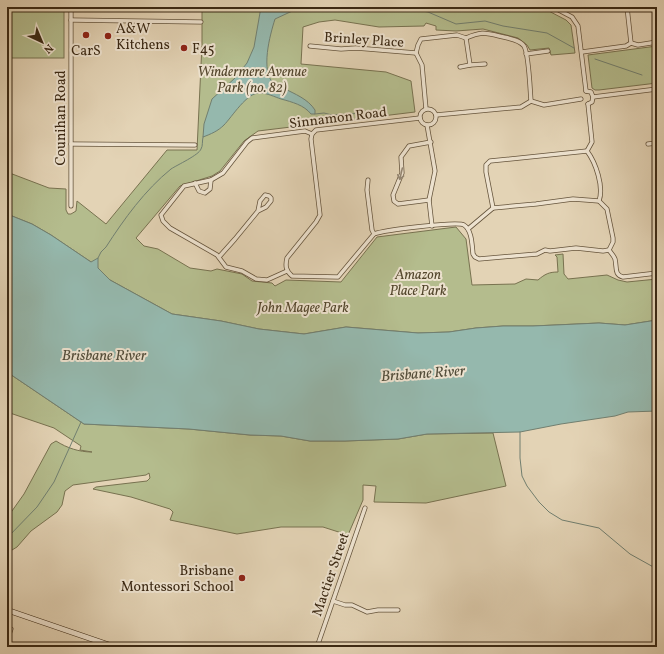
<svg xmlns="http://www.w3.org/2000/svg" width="664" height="654" font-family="Vollkorn,serif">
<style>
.green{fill:#b4bc8d;stroke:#787250}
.water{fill:#95b8ad;stroke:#717f70}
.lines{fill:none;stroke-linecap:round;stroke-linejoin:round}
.stream{stroke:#717f70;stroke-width:1}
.street-casing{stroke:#65543c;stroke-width:5}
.secondary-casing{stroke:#3b2914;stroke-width:6}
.street{stroke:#ede2cf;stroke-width:3.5}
.secondary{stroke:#ede2cf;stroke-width:5}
.oneway{stroke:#948672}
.poi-dot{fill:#8f2418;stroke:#ede2cf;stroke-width:1.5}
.labels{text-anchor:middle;stroke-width:4;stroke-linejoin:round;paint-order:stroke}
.poi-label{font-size:14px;fill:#3b2914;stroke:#ede2cf;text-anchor:start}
.street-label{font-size:14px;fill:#3b2914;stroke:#ede2cf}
.park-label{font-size:14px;font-style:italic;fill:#53462c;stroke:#ede2cf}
.water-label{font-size:15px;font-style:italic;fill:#524d3a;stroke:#ede2cf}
</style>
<rect width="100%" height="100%" fill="#e3d3b5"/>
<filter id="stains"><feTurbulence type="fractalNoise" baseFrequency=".005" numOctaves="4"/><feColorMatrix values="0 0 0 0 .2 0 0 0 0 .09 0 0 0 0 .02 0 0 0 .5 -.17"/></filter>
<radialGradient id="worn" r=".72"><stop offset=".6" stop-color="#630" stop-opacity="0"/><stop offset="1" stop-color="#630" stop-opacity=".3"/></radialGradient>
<g class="green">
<path d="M202,7h339l25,13 5,5 4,28 -24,2 -2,-7 -19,2 -3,-5 -9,-7 -35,-9 -27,2 -20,-1v-4l-10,-3 -2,3 -45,1 -44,-7 -16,2 -16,5 -2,37 85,8 25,9 4,31 -157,19 -14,10 -24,30 -8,5 -32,10 -44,52 8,8 14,3 32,19 21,3 6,-2 25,5 10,7 20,2 3,3 11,-6 55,2 36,-45 79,-10 10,12 6,46 43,-1 11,-5 12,1c7,-6 11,-8 20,-8l-1,-15 -2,-2 8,-1 1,20 4,5 39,-4 11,5 9,2 30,-3v41l-32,5 -26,-2 -66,3h-30l-27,2 -27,4 -31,1 -72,-6 -42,7 -45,-5 -38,-8 -49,-7 -62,-34 -19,-18 -40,-27 -19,-11 -25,-10v-42l42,16 17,1v21l2,4h3l5,-3 1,-10 29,23 61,-74h30l5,-106z"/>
<rect x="7" y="8" width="57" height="50"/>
<polygon points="657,46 657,83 599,90 595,90 592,88 588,55"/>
<path d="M7,372l77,52 105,5 61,6 31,1 29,5h35l53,-2 29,-5 66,-1 13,53 -80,17 -52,-1 2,-16 -13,-1v15l-15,35 -25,-8h-42l-44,7 -67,-14 3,-8 -3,-3 -39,-12 -38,-8 3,-2 51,-6 3,-3 -1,-5 -3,2 -73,10 -8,6 -3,14 -5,7 -26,19 -14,16 -10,6v-35l17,-24 27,-50 5,-3c11,7 23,11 36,11l-12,-2 1,-4 -27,-18 -47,-16z"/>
</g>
<g class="water">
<path d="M261,7h40l-26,12c-5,16 -15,52 -1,65 2,2 6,3 9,4 12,6 25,11 32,22v4h-4c-7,-9 -19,-12 -30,-15 -6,-2 -14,-6 -21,-6 -13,-1 -28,24 -36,32 -6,6 -13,9 -21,12l1,-13 8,-25 23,-21 12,-15 7,-16z"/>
<polygon points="7,214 32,224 51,235 91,262 98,258 98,268 110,280 172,314 221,321 259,329 304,334 346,327 418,333 449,332 476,328 503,326 533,326 599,323 625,325 657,320 657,411 628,412 615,416 561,424 520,432 427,434 398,439 345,441 310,441 281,436 250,435 189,429 84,424 7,372"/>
</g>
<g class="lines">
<g class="stream">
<polyline points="376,7 384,10 405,8 428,12 456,24 485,21 503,26 547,33 574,48"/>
<polyline points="595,59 642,75"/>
<polyline points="315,114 324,113 332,115 364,113"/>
<path d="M98,258l3,-6 5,-5c18,-28 39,-57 65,-78 6,-4 28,-14 30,-20 2,-3 1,-8 2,-12"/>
<polyline points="520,432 520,458 522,476 527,486 539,502 549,512 562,520 599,528 630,554 657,569"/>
<polyline points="7,538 37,507 54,482 81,422"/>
</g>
<defs>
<g id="street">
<polyline points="553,7 572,17 578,26 586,91"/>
<polyline points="627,7 631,43"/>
<polyline points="71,20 201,22"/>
<polyline points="466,38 470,65"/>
<polyline points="310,46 341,49 356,48 416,53"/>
<polyline points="582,52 626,46 631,43 638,45 657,42"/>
<polyline points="526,54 548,51"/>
<polyline points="460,67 470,65 485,64"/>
<polyline points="586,91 591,92 593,97 592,102 588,104"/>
<polyline points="593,97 657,89"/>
<path d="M588,104l4,38 -5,9c9,12 17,36 12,50l8,8 6,29v4l-4,8c2,3 5,6 6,9 2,8 -1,16 8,18l34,-4"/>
<path d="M426,109l-4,-44 -6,-12 2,-8 3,-6 36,-4 9,3c14,-6 18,-6 33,-2 7,2 20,3 25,10 5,8 6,44 7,55"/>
<circle cx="428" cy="117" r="8"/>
<polyline points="436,115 521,107 531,101 544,105 581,99"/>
<polyline points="427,125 435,171 429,200 432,226"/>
<path d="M312,134l-1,5 9,76 -4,7 -29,36c-2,8 -1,13 5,18l46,1 36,-43c10,-4 84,-13 90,-9 8,5 8,20 9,29l2,3 4,2 58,-5 8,-4 5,1 26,-3 27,3 6,-1"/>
<polyline points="71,144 195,145"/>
<polyline points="648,144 657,143"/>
<polyline points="587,151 490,161 486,165 486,172 493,208 536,204 573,199 599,201"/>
<polyline points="368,180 367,190 372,230 374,234"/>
<polyline points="195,183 199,191 205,193 210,189 211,180"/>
<polyline points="429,200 398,204 394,201 393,195 402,173 401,157 409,146 431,142"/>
<polyline points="71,206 71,7"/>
<polyline points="468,229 493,208"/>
<polyline points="219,257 235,239 258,211 266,207 271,201 271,198 269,196 265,195 260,201 258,211"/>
<polyline points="287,271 267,280 256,279 242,271 226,267 217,255 170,228 163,221 161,215 184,186 211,180 223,173 247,142 252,138 305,131 312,134 316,130 420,118"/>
<polyline points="333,601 345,605 352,605 367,612 378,610 398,610"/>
<polyline points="7,640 11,629"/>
<polyline points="317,647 365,508"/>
</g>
<polyline id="secondary" points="7,610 115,647"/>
</defs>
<use href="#street" class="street-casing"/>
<use href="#secondary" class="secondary-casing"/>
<use href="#street" class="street"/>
<use href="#secondary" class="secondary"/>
</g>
<defs><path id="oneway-shaft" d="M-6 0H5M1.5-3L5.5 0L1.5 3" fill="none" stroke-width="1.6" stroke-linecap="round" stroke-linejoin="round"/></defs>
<use class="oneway" href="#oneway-shaft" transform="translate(401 174) rotate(103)"/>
<g class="poi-dot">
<circle cx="86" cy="35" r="4"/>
<circle cx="108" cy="36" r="4"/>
<circle cx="184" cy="48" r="4"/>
<circle cx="242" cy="578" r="4"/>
</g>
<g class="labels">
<g class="poi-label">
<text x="116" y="33">A&amp;W<tspan x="116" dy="16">Kitchens</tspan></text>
<text x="192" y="53">F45</text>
<text x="86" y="55" text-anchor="middle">CarS</text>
<text x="234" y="575" text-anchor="end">Brisbane<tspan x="234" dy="16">Montessori School</tspan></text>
</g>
<g class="street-label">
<text transform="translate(364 39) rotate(4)" y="5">Brinley Place</text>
<text transform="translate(338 117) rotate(-7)" y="5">Sinnamon Road</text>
<text transform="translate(60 118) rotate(-90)" y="5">Counihan Road</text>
<text transform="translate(330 574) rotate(-71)" y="5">Mactier Street</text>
</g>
<g class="park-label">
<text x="252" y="76">Windermere Avenue<tspan x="252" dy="16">Park (no. 82)</tspan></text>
<text x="418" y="279">Amazon<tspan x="418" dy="16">Place Park</tspan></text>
<text x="303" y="312">John Magee Park</text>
</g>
<g class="water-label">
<text x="104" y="360">Brisbane River</text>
<text transform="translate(423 373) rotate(-4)" y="5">Brisbane River</text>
</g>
</g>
<rect width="664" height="654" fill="none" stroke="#e3d3b5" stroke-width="24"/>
<rect x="8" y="8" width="648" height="638" fill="none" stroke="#3b2914" stroke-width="2"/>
<rect x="12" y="12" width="640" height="630" fill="none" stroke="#3b2914"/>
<g transform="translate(42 42) rotate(136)" stroke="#ede2cf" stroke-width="3" paint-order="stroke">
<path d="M0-3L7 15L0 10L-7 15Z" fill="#3b2914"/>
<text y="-6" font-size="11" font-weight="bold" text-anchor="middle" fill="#3b2914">N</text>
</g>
<rect width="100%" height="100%" filter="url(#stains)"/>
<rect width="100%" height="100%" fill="url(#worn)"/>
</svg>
